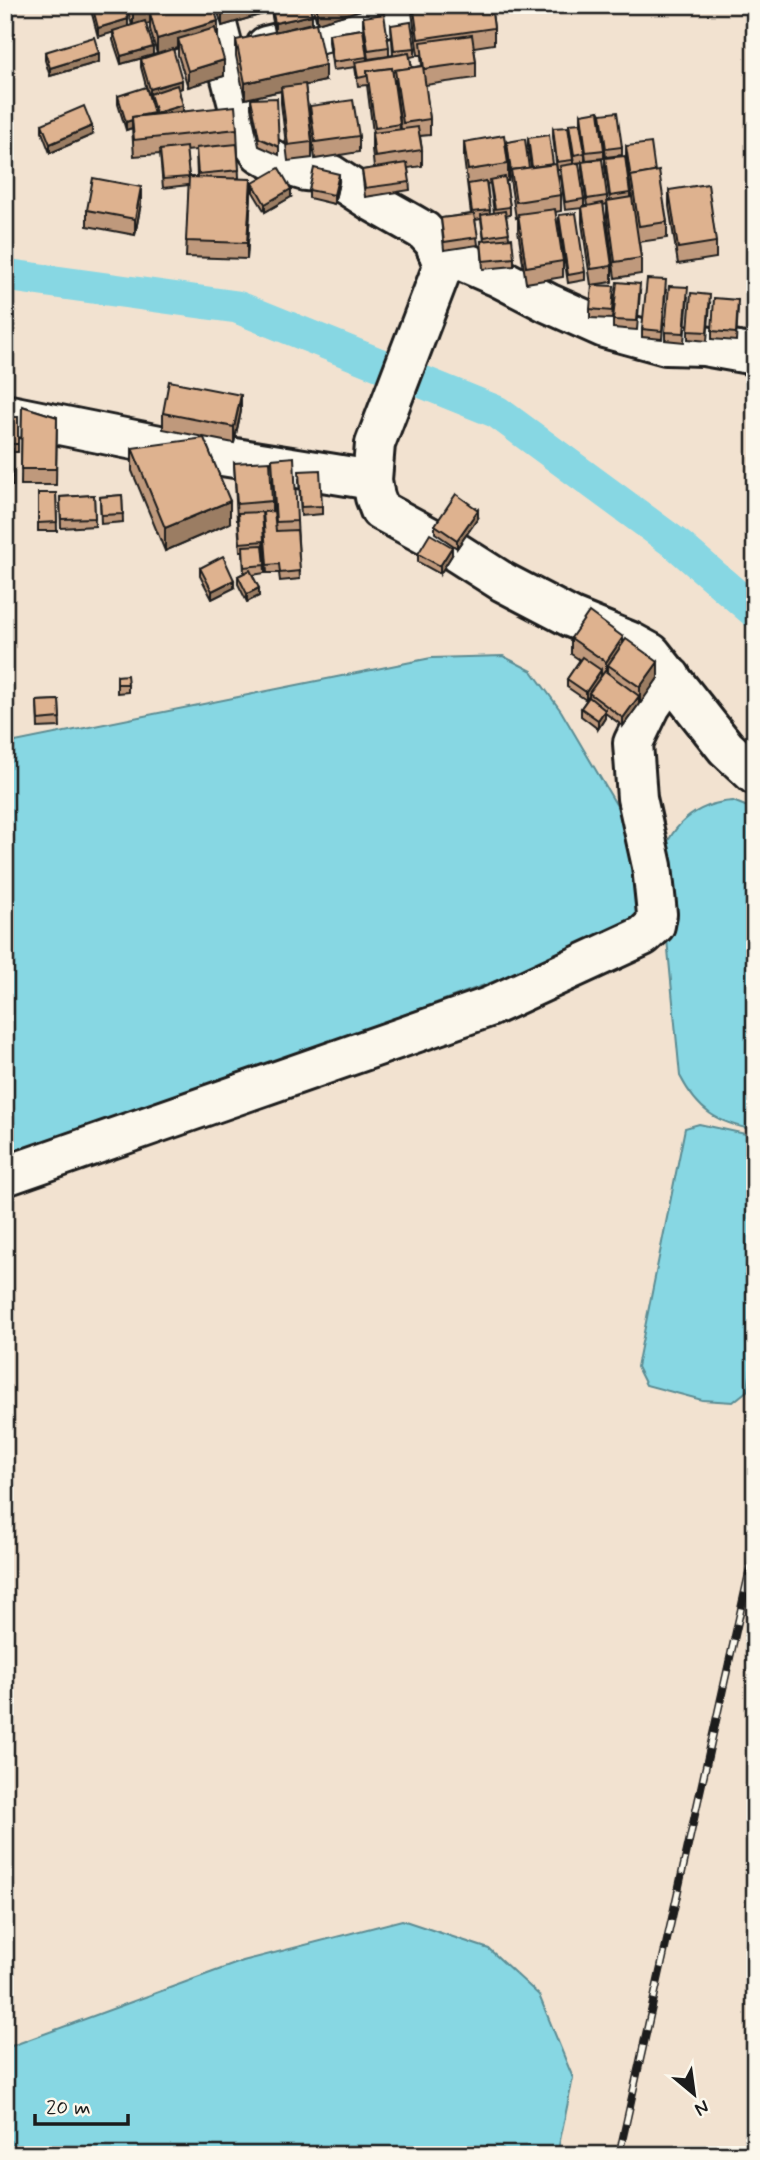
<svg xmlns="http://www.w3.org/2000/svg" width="760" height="2160" font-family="Mynerve,sans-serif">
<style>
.water{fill:#87d7e3;stroke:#5c8c93;stroke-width:2}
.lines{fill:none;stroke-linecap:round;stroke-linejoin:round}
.canal{stroke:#87d7e3;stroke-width:33}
.minor-casing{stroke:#1c1c1c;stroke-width:44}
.minor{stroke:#fbf7ec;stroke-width:38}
.rail-casing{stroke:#1c1c1c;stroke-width:8}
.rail{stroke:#fbf7ec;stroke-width:5;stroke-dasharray:16;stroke-linecap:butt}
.wall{fill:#bf997b;stroke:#1c1c1c;stroke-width:2;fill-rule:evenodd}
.shaded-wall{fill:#9b7d64;stroke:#1c1c1c;stroke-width:2}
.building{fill:#deb28f;stroke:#1c1c1c;stroke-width:2}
</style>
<rect width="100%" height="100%" fill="#f2e2d0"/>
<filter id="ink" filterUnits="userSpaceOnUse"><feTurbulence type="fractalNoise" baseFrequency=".0143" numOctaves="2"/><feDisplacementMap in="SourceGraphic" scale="14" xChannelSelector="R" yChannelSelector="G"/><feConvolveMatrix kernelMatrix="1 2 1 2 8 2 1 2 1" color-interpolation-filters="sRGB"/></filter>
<g filter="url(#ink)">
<g class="water">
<polygon points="503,656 532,671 561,711 627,823 644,926 5,1162 5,744 431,658"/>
<path d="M733,801l22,9v320c-38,-7 -57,-19 -75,-54l-20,-211c7,-38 36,-62 73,-64z"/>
<polygon points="699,1124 755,1136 755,1338 748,1390 733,1402 702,1400 646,1385 637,1367 685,1128"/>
<polygon points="402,1920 489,1949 539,1995 573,2078 557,2155 5,2155 6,2048 243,1961"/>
</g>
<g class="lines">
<polyline class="canal" points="5,275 237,307 497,412 679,546 755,612"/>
<defs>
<g id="minor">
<polyline points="212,5 245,132 260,153 278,163 305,171 330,174 373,202 412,224 424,231 435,243 443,266 375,444 372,480 375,497 380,510 448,547 503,582 572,618 629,641 651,653 726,748 755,775"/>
<polyline points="266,46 402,14 401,5"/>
<polyline points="437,250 496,276 548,303 604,328 666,345 704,346 755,355"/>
<polyline points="5,414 179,449 372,480"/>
<polyline points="5,1176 489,1007 643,936 655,925 657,914 652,866 637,798 633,743 651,706 671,677"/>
</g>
</defs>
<use href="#minor" class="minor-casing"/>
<use href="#minor" class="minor"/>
<defs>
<polyline id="rail" points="619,2155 755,1546"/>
</defs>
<use href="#rail" class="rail-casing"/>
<use href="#rail" class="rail"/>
</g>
<g class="wall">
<path d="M91,5h33l4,22 4,-2 -6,-20h87l11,71 -36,11 -10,-32v-7l-5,2 9,38 -3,1 4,22 54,18 2,49 -6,1 18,16 -4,64 -61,-2 3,-72 -26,3 -3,-34 -26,2 -2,-28 -6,2 -8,-26v-8l32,5 -9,-34v-8l16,-5 -7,-25v-6l-4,1 7,31 -32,9 -8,-24v-8l-15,5 -7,-27zM196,150l1,27h-8l-3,-26z"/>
<polygon points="216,5 263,5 263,14 222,26"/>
<polygon points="272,5 309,5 312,23 275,32 272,17 272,9 273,9"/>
<polygon points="312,5 361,5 361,10 317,23"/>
<path d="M411,5h80l3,23v16l-20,3 2,15v16l-51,7 5,34v16l-10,1 2,14v16l-14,2 2,22 -45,7 -3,-27 12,-2 -2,-19v-16h1l-6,-48 -9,1 -3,-19 -22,3 -4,-28v-8l34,-5 4,31 26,-5 -2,-30 24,23v8l-5,1 2,11 10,-2 -1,-11h-3zM394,80h1l6,49h-1z"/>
<polygon points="363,17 389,47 389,56 368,59 363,25"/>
<polygon points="236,40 325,81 305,85 312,142 312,158 288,161 281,103 281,91 245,99 236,56"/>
<polygon points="45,52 99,62 50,76 45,60"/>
<polygon points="251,99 279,147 279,155 259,146 251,108"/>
<polygon points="310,106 359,136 359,152 315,159 310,122"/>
<polygon points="581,114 604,150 604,158 586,160 581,122"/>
<polygon points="601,114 622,147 622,155 606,157 601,122"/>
<polygon points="42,124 92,135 50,153 42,132"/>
<polygon points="569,124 585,153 585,162 574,163 569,132"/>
<polygon points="553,128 573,160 573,164 584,199 584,206 587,206 582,170 582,162 607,196 607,201 610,201 605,167 605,158 630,193 630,198 632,197 626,155 626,146 655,172 667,222 667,238 639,242 641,258 641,274 615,278 607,217 607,204 603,205 612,266 612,282 591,285 582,223 582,208 565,210 560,170 557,170 553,137"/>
<polygon points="528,138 553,164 561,195 561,211 555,212 563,261 563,277 526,283 518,230 518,217 516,218 511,186 507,151 507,142 529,168 531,168 528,147"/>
<path d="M464,142l44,22v17h-2l4,26v8l-4,1 3,22 5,20v8l-31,3 -2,-28h3l-3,-22 -6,1 3,25 -34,5 -3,-32 30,-4 -7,-56zM490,183l4,30 -4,1 -3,-30z"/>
<polygon points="339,182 334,204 309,198 309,190"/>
<polygon points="253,183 291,197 265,212 253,192"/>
<polygon points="669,190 716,242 716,258 678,264 669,206"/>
<polygon points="141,203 135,235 87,226 87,210"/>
<polygon points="559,215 585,272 585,280 568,283 559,224"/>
<polygon points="666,289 662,339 642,337 642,329"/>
<polygon points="640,292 637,330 613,328 613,320"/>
<polygon points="614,295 612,319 590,318 590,309"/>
<polygon points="688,296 684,342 665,340 665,332"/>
<polygon points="710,304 707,341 688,339 688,331"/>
<polygon points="738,308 736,341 712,339 712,331"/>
<polygon points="22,406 57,417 56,485 21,485"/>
<polygon points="241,411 234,443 163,429 163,413"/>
<polygon points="5,417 18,417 18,452 13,452 13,486 5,486"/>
<polygon points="132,448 230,523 165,551 132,471"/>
<polygon points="272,459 297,521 300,579 280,581 279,573 267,573 263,518 262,518 265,573 252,575 259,596 247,602 238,584 238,576 244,573 243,551 240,551 238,520 237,520 234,463 272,501 272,511 274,511"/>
<polygon points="299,480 322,506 322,514 301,516"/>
<polygon points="38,493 56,493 57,531 38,531"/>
<polygon points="94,495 95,526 61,528 60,497"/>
<polygon points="122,495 123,522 101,524 100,497"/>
<polygon points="478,518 457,548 435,533 435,525"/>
<polygon points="418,554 452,555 440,574 418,562"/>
<polygon points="200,568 234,588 212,599 200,576"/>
<polygon points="571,638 623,643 658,678 623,726 605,713 605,718 598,729 581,716 581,708 589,696 586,700 567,687 567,679 580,660 571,654"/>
<polygon points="117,676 128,684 128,692 117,693"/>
<polygon points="5,696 12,727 12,736 5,736"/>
<polygon points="59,700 60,727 38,728 37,701"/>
</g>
<g class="shaded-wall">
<polygon points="156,5 181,5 150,13 150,23 133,28 133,12"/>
<polygon points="238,5 263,5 263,14 222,26 222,10"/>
<polygon points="274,5 305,5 274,12"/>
<polygon points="323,5 361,5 361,10 317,23 317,7"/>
<polygon points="312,15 312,23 275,32 275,23"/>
<polygon points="128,19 128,28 98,37 98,28"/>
<polygon points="218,21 218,37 178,39 178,48 157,55 157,39"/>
<polygon points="153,47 153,55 121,64 121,56"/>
<polygon points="99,53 99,62 50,76 50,68"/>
<polygon points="224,60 224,76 188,87 188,71"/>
<polygon points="325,65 325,81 245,99 245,83"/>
<polygon points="182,80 182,88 151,97 150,94 150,98 150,89"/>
<polygon points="183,105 183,114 156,122 156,113"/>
<polygon points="132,120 132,128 126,130 126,122"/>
<polygon points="92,126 92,135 50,153 50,144"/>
<polygon points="339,174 339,182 334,204 334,195"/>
<polygon points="251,179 251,195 247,259 247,243"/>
<polygon points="141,187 141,203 135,235 135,219"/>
<polygon points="291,189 291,197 265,212 265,204"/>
<polygon points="241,395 241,411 234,443 234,427"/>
<polygon points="230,501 230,523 165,551 165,528"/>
<polygon points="478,510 478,518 457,548 457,540"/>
<polygon points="452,547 452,555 440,574 440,566"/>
<polygon points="234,580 234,588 212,599 212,591"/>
<polygon points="259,588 259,596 247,602 247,594"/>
<polygon points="623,637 623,653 608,665 608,675 606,678 606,662"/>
<polygon points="658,662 658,678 640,704 640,687"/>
<polygon points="601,670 601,678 589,693 589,696 586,700 586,692"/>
<polygon points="639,696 639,704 623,726 623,718"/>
<polygon points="605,710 605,718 598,729 598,720"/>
</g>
<g class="building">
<polygon points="92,5 124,5 128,19 98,28"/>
<polygon points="131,5 156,5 133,12"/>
<polygon points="176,5 213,5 218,21 157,39 150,13"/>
<polygon points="221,5 238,5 222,10"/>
<polygon points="289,5 309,5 312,15 275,23 272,9"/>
<polygon points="412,5 445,5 414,10 414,15"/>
<polygon points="445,5 491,5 494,28 418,39 414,10"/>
<polygon points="384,14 389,47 368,50 363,17"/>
<polygon points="145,21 153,47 121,56 113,31"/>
<polygon points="411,22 415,48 394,50 391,25"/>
<polygon points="316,23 325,65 245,83 236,40"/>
<polygon points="215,28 224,60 188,71 178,39"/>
<polygon points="363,29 367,57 333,62 329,34"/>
<polygon points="472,35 476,62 424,69 421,42"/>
<polygon points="94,37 99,53 50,68 45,52"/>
<polygon points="173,49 182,80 150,89 141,59"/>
<polygon points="409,53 412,68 395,70 395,71 392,72 392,68 367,71 367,76 358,78 355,62"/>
<polygon points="423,66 430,119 403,123 395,70"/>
<polygon points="392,68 400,124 375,128 367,71"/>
<polygon points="305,84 312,142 288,145 281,87"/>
<polygon points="177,85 183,105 156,113 150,94"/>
<polygon points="146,87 154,113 132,117 132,120 126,122 118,96"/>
<polygon points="277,98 279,147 259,138 251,99"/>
<polygon points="353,100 359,136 315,142 310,106"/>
<polygon points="84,106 92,126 50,144 42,124"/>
<polygon points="235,106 237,129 134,140 132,117"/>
<polygon points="599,111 604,150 586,152 581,114"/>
<polygon points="617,112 622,147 606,149 601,114"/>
<polygon points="580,123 585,153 574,155 569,124"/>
<polygon points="418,127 422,150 375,157 372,133"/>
<polygon points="568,127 573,160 557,162 553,128"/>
<polygon points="504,135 508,164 468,170 464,142"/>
<polygon points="549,135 553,164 532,167 528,138"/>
<polygon points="525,139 529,168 511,170 511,172 507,142"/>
<polygon points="651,143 655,172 631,176 631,179 626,146"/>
<polygon points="237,144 239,170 198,174 196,148"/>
<polygon points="186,147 189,177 163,179 160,150"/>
<polygon points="625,156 630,193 610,196 605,158"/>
<polygon points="602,159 607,196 587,199 582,162"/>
<polygon points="407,163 410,182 365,188 362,170"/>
<polygon points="579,163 584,199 565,202 560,166"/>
<polygon points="556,164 561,195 516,202 511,170"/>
<polygon points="279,168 291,189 265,204 253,183"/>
<polygon points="314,168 339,174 334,195 309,190"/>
<polygon points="659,171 667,222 639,226 631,176"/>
<polygon points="189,177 251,179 247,243 186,241"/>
<polygon points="505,177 510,207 495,209 490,180"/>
<polygon points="93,178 141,187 135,219 87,210"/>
<polygon points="486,181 490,210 472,212 468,184"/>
<polygon points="708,184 716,242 678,248 669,190"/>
<polygon points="632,197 641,258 615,262 607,201"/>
<polygon points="603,203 612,266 591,269 582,207"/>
<polygon points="555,209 563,261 526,267 518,214"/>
<polygon points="505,211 509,233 484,237 481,215"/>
<polygon points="576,213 585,272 568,275 559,215"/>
<polygon points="474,214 478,237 444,242 441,218"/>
<polygon points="512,238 514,258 483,261 481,241"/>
<polygon points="647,279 666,280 662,331 642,329"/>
<polygon points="617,282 640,284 637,321 613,320"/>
<polygon points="592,285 614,286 612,311 590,309"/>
<polygon points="669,286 688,287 684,333 665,332"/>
<polygon points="691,293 710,295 707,332 688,331"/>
<polygon points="714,298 738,300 736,333 712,331"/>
<polygon points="169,381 241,395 234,427 163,413"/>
<polygon points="22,406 57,417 56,469 21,469"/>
<rect x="5" y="417" width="13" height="27"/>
<polygon points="204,438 230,501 165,528 132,448"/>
<rect x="5" y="449" width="8" height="28"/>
<polygon points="294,457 297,521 276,522 272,459"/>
<polygon points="270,461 272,501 237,504 234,463"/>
<polygon points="320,470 322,506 301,507 299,471"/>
<polygon points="38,493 56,493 57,522 38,523"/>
<polygon points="456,494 478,510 457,540 435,525"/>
<polygon points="94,495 95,518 61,519 60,497"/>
<polygon points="122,495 123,514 101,515 100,497"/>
<polygon points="274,511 276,531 297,530 300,571 280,573 279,564 267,565 263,512"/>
<polygon points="262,512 264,541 240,543 238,513"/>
<polygon points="430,534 452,547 440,566 418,554"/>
<polygon points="263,545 265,565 244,567 243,546"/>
<polygon points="223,556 234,580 212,591 200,568"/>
<polygon points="250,570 259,588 247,594 238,576"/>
<polygon points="589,612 623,637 606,662 571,638"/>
<polygon points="626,639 658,662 640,687 608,665"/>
<polygon points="582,657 601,670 586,692 567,679"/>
<polygon points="605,671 639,696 623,718 589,693"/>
<polygon points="127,675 128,684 117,684 117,676"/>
<polygon points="5,696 10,696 12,727 5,728"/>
<polygon points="589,697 605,710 598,720 581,708"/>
<polygon points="59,700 60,718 38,720 37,701"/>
</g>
</g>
<rect width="760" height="2160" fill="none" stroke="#fbf7ec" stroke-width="28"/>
<rect x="14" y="14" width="732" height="2132" fill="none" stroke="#1c1c1c" stroke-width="2.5" filter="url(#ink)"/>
<g transform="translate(694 2094) rotate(151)" stroke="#fbf7ec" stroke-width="5" paint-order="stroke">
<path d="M0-5L12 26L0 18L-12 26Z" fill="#1c1c1c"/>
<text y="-10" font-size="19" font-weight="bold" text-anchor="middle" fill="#1c1c1c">N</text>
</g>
<path d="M35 2114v10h93v-10" fill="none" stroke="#1c1c1c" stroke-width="3.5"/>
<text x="46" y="2114" font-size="21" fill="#1c1c1c" stroke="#fbf7ec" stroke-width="5" paint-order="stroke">20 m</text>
</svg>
